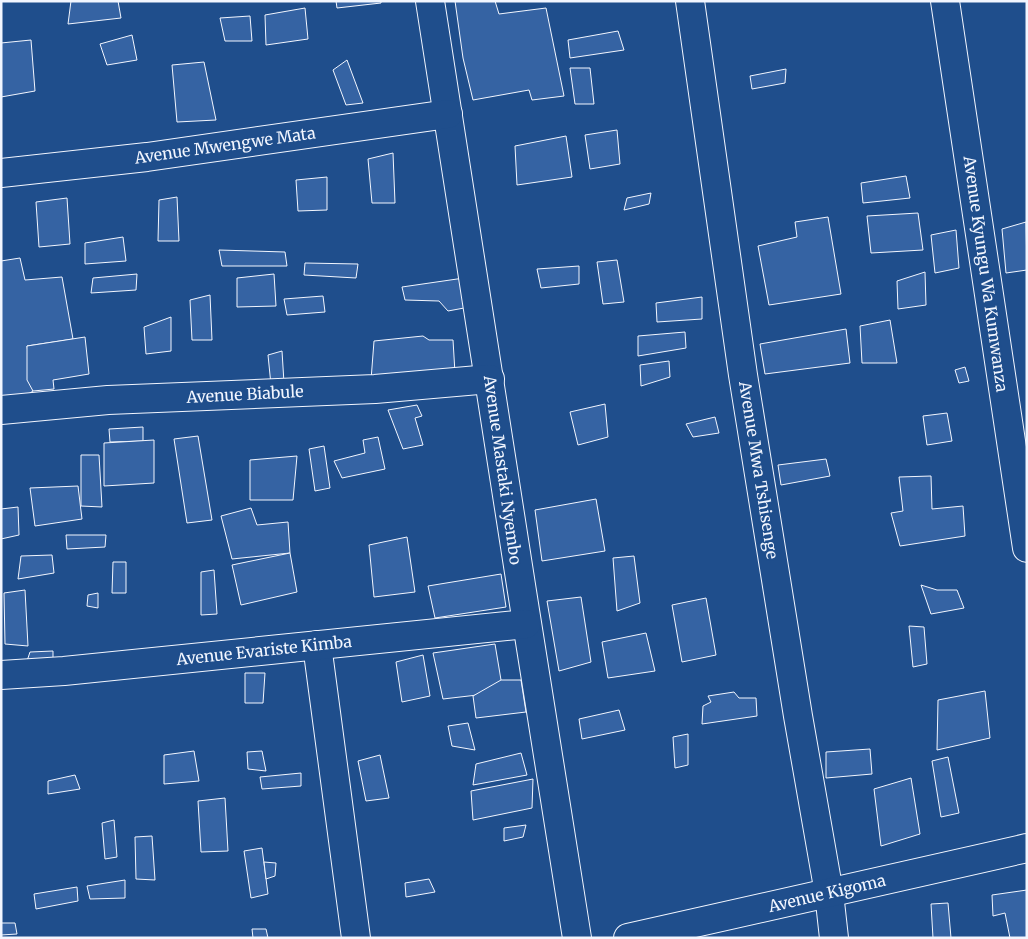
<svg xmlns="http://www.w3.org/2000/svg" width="1028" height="939" font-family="Merriweather,serif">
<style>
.building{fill:#3563a3;stroke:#f2f6ff}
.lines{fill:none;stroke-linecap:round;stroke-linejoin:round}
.minor-casing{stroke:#f2f6ff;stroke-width:30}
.minor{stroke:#1f4e8c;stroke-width:28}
.labels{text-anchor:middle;stroke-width:4;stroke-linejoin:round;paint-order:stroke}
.street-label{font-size:16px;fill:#f2f6ff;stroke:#1f4e8c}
</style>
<rect width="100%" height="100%" fill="#1f4e8c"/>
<g class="building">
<polygon points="71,1 118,1 121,18 68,24"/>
<polygon points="336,1 381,1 381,3 337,8"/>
<polygon points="455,1 495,1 499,14 546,8 564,96 532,100 529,90 473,100 463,58"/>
<polygon points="305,8 308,39 266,45 265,15"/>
<polygon points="250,16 252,41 225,41 220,18"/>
<polygon points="618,31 624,50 570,58 568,40"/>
<polygon points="132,35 137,60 107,65 100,44"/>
<polygon points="31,40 35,91 1,97 1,43"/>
<polygon points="347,60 363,103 346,105 333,70"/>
<polygon points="204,62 216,120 177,122 172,65"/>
<polygon points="570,68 590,68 594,104 575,104"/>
<polygon points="786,69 785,83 752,89 750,76"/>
<polygon points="617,130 620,164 590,169 585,135"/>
<polygon points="566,136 572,177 517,185 515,146"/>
<polygon points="393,153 395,203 372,203 368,159"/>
<polygon points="906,176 910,198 863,203 861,183"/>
<polygon points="327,177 327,210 298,211 296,180"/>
<polygon points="651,193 649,204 624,210 627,198"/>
<polygon points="177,197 179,241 158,241 159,200"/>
<polygon points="67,198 70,244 39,247 36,202"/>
<polygon points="918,213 923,250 871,253 867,216"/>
<polygon points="828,217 841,294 769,305 758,246 797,237 795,222"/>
<polygon points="1026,222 1027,270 1006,273 1002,229"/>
<polygon points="956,230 959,268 935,273 931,235"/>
<polygon points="123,237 126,261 85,264 85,243"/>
<polygon points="219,250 285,252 287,266 222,266"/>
<polygon points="20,258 25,280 62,277 73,339 27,346 33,391 24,397 1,399 1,261"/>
<polygon points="617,260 624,302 603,304 597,262"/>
<polygon points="305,263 358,264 356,278 304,275"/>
<polygon points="579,266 579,284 541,288 537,269"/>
<polygon points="925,272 926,305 898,309 897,281"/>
<polygon points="137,274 136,290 91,293 93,278"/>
<polygon points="274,274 276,306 237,307 237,278"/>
<polygon points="464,278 464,308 448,311 439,301 405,300 402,287"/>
<polygon points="210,295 212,340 192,340 190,300"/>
<polygon points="323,296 325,312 287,315 284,299"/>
<polygon points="702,297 702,319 657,322 656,303"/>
<polygon points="171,317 171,351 146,354 144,327"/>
<polygon points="890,320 897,363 862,363 860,326"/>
<polygon points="846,329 850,363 765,374 760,344"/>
<polygon points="685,332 686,348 638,356 638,336"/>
<polygon points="423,336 429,340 453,340 455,373 371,380 374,341"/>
<polygon points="85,337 89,374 53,380 54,389 33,391 27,380 27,346"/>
<polygon points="282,351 284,383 271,385 268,355"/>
<polygon points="669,361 670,377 641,386 640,365"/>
<polygon points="965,367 969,381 959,383 955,370"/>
<polygon points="605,404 608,437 578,445 570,412"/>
<polygon points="417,405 422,416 415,418 423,445 403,449 388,410"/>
<polygon points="947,413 952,441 927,445 923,416"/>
<polygon points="715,417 719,433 693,437 686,424"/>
<polygon points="143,427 143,441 110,442 109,429"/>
<polygon points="198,436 212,520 187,523 174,439"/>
<polygon points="378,437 385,469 342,478 334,461 365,453 363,440"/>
<polygon points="154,440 154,483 104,486 104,443"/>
<polygon points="324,446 330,488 315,491 309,449"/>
<polygon points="81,455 99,455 102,507 81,506"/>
<polygon points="297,456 293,500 250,500 250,460"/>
<polygon points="826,459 830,476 781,485 778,465"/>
<polygon points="931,476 932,509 963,506 965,536 900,546 891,513 903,511 899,477"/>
<polygon points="78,486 82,519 35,526 30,488"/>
<polygon points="596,499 605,551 542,561 535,510"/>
<polygon points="18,507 19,535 1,539 1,509"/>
<polygon points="251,508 257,525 288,522 290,553 232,559 221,516"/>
<polygon points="66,535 106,535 105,547 67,549"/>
<polygon points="407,537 415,592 374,597 369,545"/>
<polygon points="290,553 297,592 241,605 232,565"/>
<polygon points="52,555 54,573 18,579 21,556"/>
<polygon points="634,556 640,603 617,611 613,558"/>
<polygon points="113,562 126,562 126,593 112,593"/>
<polygon points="214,570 217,614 201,615 201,572"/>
<polygon points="501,574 506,607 435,618 428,586"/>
<polygon points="921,585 937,590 957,590 964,608 931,614"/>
<polygon points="25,590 28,646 5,644 4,593"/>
<polygon points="98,593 98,608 87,606 88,595"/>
<polygon points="581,597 591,662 559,671 547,601"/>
<polygon points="706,598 716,655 682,662 672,605"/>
<polygon points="909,626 924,627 927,664 913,667"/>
<polygon points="646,633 655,671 608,678 602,642"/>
<polygon points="495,644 503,692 443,699 433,653"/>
<polygon points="53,651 53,662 26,664 30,652"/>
<polygon points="423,655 430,696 402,702 396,662"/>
<polygon points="245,673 265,673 263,703 245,703"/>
<polygon points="501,680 521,680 526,712 476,718 473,696"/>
<polygon points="985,691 990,738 937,750 938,700"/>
<polygon points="734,692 739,698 756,698 757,716 702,724 703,706 711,702 708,696"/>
<polygon points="619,710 625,730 582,739 579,719"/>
<polygon points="468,723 475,750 452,746 448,726"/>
<polygon points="688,734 688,765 675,768 673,737"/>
<polygon points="870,749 872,774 826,778 826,752"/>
<polygon points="194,751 199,781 164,784 164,755"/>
<polygon points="262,751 266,771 248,769 247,752"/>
<polygon points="521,753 527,775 473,785 476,764"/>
<polygon points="380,755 389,798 366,801 358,761"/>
<polygon points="948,757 959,813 941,817 932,761"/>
<polygon points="301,773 301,786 262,789 260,777"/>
<polygon points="75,775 80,789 48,794 48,781"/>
<polygon points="911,778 920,834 881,846 874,789"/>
<polygon points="533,779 532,808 473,820 471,791"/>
<polygon points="225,798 228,851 201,852 198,801"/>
<polygon points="114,820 117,857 105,859 102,823"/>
<polygon points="526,825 523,837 504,841 504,828"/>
<polygon points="152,836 155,880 136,879 135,837"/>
<polygon points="262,848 268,894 251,898 244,851"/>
<polygon points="264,862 276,863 275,876 266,879"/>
<polygon points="429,879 435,892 406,897 405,883"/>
<polygon points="125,880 125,898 90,899 87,886"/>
<polygon points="77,887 78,901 36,909 34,894"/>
<polygon points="1027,890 1027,938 1010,938 1005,913 993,916 992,895"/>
<polygon points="948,903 951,938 933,938 931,904"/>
<polygon points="1,923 15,923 17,934 1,935"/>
<polygon points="252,929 266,929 268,938 253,938"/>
</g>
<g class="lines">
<defs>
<g id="minor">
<path d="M430,1c50,312 96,625 147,937"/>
<polyline points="690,1 743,375 798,716 829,893 834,938"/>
<polyline points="945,1 1027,548"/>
<polyline points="1,173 147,157 448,114"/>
<polyline points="1,410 108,400 375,389 490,379"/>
<polyline points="317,645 356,938"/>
<polyline points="1,675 64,671 526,624"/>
<polyline points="628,938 1027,848"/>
</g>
</defs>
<use href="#minor" class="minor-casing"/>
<use href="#minor" class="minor"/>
</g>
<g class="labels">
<g class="street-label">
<text transform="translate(225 145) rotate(-8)" y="6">Avenue Mwengwe Mata</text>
<text transform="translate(986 274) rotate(82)" y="6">Avenue Kyungu Wa Kumwanza</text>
<text transform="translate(245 394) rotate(-3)" y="6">Avenue Biabule</text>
<text transform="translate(503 470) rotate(82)" y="6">Avenue Mastaki Nyembo</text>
<text transform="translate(759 470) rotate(81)" y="6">Avenue Mwa Tshisenge</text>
<text transform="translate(264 650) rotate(-6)" y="6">Avenue Evariste Kimba</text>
<text transform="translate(827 893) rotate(-13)" y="6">Avenue Kigoma</text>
</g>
</g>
<rect width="1028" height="939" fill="none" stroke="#f2f6ff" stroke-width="5"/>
</svg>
